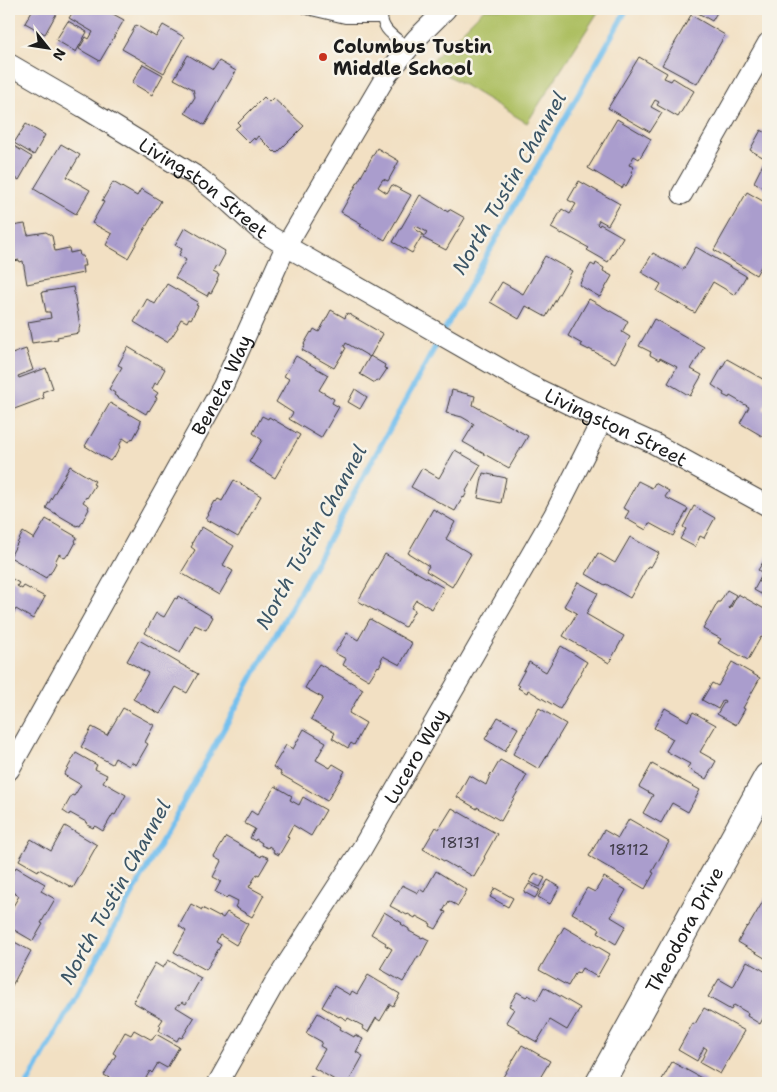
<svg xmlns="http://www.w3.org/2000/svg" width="777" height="1092" font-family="'Shantell Sans',sans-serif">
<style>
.green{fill:#adbf62;stroke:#646e3f}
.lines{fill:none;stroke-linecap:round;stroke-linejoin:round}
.stream{stroke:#75c0ee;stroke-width:5.5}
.building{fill:#aa9dcd}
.lane-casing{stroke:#3c3935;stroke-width:12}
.street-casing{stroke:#3c3935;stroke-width:22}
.secondary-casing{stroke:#3c3935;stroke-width:30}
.lane{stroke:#fff;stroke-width:10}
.street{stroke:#fff;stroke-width:20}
.secondary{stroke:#fff;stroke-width:28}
.poi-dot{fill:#c8321e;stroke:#f7f3e8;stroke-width:2}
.labels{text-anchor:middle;stroke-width:5;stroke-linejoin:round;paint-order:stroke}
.number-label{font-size:16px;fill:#403c48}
.poi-label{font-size:19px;font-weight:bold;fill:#1c1c1c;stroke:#f7f3e8;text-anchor:start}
.street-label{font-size:19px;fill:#1c1c1c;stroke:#f7f3e8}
.water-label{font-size:20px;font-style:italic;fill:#3b5566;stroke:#f7f3e8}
</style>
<rect width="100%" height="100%" fill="#f7f3e8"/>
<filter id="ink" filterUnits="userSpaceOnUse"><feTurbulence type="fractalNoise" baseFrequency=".02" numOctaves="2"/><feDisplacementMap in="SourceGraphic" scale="10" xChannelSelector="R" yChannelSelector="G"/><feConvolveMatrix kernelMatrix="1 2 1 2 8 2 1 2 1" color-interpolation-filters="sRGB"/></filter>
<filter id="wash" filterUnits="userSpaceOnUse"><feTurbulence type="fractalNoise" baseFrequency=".0096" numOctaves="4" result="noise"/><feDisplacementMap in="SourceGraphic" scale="20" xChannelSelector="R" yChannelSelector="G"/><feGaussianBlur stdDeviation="1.12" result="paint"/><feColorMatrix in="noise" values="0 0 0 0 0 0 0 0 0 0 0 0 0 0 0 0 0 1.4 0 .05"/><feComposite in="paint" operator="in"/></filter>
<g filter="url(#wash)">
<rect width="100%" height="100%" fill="#f2e0c3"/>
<polygon class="green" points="484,9 600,9 527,123 429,64"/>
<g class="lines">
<polyline class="stream" points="28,1083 455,311 627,9"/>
</g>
<g id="blocks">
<g class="building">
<polygon points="33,9 59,9 45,34 25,23"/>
<polygon points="75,9 104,9 124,20 100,61 79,49 86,37 89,39 93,32 69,18"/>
<polygon points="691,9 719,9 712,21"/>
<polygon points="691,15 725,35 697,84 662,65"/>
<polygon points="68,21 87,32 76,52 56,40"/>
<polygon points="136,25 156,37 163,25 184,37 164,73 122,49"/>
<polygon points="188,55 213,70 219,61 236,71 205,125 185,113 195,97 193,89 174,79"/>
<polygon points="639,57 667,73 664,78 671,81 673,78 694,91 678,117 657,105 659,102 655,100 651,107 662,113 650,132 608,108"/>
<polygon points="143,64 163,75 152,95 132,83"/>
<polygon points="264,97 269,102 273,98 304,126 277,153 275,151 274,152 258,136 255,140 254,138 249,143 235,129 240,125 238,123"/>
<polygon points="617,119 651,139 639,159 634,156 629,165 634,167 631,172 633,173 626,186 624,185 622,188 588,168"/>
<polygon points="26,124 45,135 34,155 14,143"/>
<polygon points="761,130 768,134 768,160 750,150"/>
<polygon points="9,143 32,157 19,180 9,174"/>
<polygon points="61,144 80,155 67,177 90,190 76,214 34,189"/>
<polygon points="377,148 399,161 388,181 383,179 378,187 387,193 392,185 411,195 385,240 360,226 362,224 341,212"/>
<polygon points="764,162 768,164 768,190 754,182"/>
<polygon points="579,181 620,204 608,225 599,220 597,224 599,226 600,224 623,237 608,262 587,250 589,248 562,233 562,234 551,228 562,209 570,214 576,204 568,200"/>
<polygon points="113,182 137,196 141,189 161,201 128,258 106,245 112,234 92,223 104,202 102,201"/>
<polygon points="747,192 768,204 768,235 765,240 768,242 768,254 756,275 714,250"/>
<polygon points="420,195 448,212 449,209 465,218 446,250 423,238 427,232 416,226 415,229 423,234 412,253 393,242"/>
<polygon points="25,224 28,235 46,232 52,236 55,251 69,248 70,253 79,251 80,256 83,256 85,266 82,266 83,273 27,284 23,261 20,262 19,260 9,262 9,232 12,231 12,226"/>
<polygon points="185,227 225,251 224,253 225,254 218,267 216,266 213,272 219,275 217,280 218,280 211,293 209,292 207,296 175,278 186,260 179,255 182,249 175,245"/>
<polygon points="696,247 746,276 735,295 713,282 695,313 657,291 661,284 641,272 653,253 683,270"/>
<polygon points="545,256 572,271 546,317 526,306 519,319 490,302 502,282 523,294"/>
<polygon points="596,263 604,268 603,271 612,276 600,297 579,285 591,264 595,266"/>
<polygon points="167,284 198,302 196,305 198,306 191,319 189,318 187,322 181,319 177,326 178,327 171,338 170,338 167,342 134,322 147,299 155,304"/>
<polygon points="73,287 80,326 79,329 79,333 57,337 58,339 32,343 28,322 51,318 50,312 46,312 42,292"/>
<polygon points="589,299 628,321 622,332 630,337 615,363 589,349 589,350 581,346 582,344 568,336"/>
<polygon points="331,310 345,318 347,313 383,334 370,357 346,343 344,347 346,348 334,368 302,350 305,345 304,344 311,332 312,333 314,329 319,332"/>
<polygon points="654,319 704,347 691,369 702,375 690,396 668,383 677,367 660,358 659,360 650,355 651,352 639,346"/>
<polygon points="128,347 165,369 157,384 155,383 152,389 158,393 155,397 157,398 149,411 148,410 146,414 114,395 115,393 109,389 122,367 118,365"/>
<polygon points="26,349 33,370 18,376 19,378 46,368 53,388 42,392 44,398 9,411 9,381 13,380 9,368 9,355"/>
<polygon points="296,356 328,375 319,390 334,399 332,403 339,407 321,438 289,419 293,413 276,402 289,379 284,376"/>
<polygon points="370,356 385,365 384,368 387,369 379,381 377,380 375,383 360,374"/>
<polygon points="727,359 768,382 768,399 763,409 768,412 768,425 762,436 740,423 749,407 730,396 729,398 723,395 724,393 712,385"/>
<polygon points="355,389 367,397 360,409 348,402"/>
<polygon points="452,390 475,396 473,405 528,436 509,468 463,442 474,424 462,417 446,413"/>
<polygon points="110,403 141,421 139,426 140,426 133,439 132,438 129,442 123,438 119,446 120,447 114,458 113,457 110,461 85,446"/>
<polygon points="262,416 268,419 269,417 300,435 275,478 249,462 262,440 253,433"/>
<polygon points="455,450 481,465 466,491 467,492 464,498 463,497 455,511 411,487 422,468 439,478"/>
<polygon points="70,466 95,481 93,484 95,485 87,498 86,497 83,502 89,506 88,508 89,509 80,526 78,525 77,526 46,508"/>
<polygon points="483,473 506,478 501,503 478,498"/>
<polygon points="234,480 261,496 238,537 206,519 209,515 208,514 215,501 216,502 218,499 222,501"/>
<polygon points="638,481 652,488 655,483 669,491 665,497 688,509 673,536 649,523 646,530 625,518 629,511 623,508"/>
<polygon points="694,506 715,518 704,538 700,536 695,547 680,539 686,529 683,527"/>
<polygon points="433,509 455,522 446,539 471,554 452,587 426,571 429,566 408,553"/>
<polygon points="46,519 77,537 75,541 76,542 69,555 68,554 65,558 59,554 55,562 56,563 50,574 49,573 46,578 10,557 23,532 34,539"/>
<polygon points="202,527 234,546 223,565 233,571 219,595 181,573 195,550 191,547 193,544 192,543 199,530 200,531"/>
<polygon points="630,537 659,553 651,567 648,566 630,598 606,584 605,585 586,574 598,553 615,563"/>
<polygon points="385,554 444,588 432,609 416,600 411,608 415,610 405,627 358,601"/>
<polygon points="767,556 768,557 768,598 754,590 763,573 758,570"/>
<polygon points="9,577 19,583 17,586 22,589 24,586 45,597 33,619 16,609 9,620 12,622 9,627"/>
<polygon points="578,582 598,593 586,614 624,636 609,663 563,636 577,613 564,606"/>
<polygon points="727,590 736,595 729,608 730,609 738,594 768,611 768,641 761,637 748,660 718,643 721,639 703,629 718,602 720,602"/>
<polygon points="178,596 213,617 206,630 195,625 180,653 145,633 156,613 164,617 175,598 177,599"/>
<polygon points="370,619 412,643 400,665 383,656 381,660 382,661 379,667 378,666 369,680 343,665 346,659 335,653 347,633 358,640"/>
<polygon points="139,640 198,674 187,693 176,687 160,714 133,699 148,673 127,661"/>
<polygon points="561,646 587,662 560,709 528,690 527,693 518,688 520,686 517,684 529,662 546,672"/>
<polygon points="732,662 760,678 743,708 745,709 736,725 717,714 725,701 723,700 718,709 702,700 712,683 718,686"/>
<polygon points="319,664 363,689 349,713 366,723 354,745 351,743 348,748 332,738 335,733 311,719 323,698 305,688"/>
<polygon points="123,708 154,725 145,742 148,744 136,765 131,762 129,766 115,758 112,764 81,747 92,727 107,735"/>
<polygon points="539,708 566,724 539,769 513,754"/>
<polygon points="665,708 688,721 693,712 716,725 700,752 716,761 706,779 687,768 690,764 666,751 673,739 654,728"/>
<polygon points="498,717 518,728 505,751 485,739"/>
<polygon points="304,729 326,742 316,760 330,768 333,764 345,771 327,801 280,774 281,772 273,767 286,745 293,749"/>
<polygon points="76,753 97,765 95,769 107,775 103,782 126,795 115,815 113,814 103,831 95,826 93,828 87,825 88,823 70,813 69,815 63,811 72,795 74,796 81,785 64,775"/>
<polygon points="500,760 527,775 501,821 477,807 477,809 457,797 469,775 486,785 491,773 492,774"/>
<polygon points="652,764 700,790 688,812 672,803 661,823 643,813 653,795 639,787"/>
<polygon points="275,786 292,796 290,800 299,805 303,797 326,810 311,836 293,825 287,836 289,838 279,855 273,852 274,850 269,846 268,848 261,845 262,843 256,839 255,841 250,838 255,829 244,823 251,811 257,815"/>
<polygon points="452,808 497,834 484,857 485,858 474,877 457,867 456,868 423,849 436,827 439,829"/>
<polygon points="629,819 669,842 652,872 654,873 645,889 589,856 604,830 618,838"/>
<polygon points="65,826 97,845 73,888 39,869 38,871 19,860 31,839 51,851"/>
<polygon points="226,837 261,857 262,855 269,858 259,875 257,874 249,887 264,895 252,917 235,907 238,901 228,896 226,898 215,892 221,881 213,877 221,861 214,857"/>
<polygon points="16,867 45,884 41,891 55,899 41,923 43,924 33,941 9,927 9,913 19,896 9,890 9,880"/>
<polygon points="436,871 467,890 458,906 449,901 443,911 446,912 436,929 430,926 431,924 416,916 415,918 408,914 407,915 390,906 402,885 418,893 420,889 424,892"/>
<polygon points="535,873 545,878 540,887 530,882"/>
<polygon points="604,877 626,890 611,917 626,926 616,944 598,933 600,929 572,913 587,888 595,892"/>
<polygon points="548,880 560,887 550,904 538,897"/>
<polygon points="529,884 540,890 535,898 524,892"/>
<polygon points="495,888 513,898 508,907 490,897"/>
<polygon points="765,898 768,899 768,960 738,942 747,926 748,927"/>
<polygon points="191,904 202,910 202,908 219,917 220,916 223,918 227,912 248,924 236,945 220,935 216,942 221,945 206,970 174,952 186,931 179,926"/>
<polygon points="384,912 402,923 401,924 409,929 409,931 422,938 423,937 429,940 420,957 418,956 403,982 380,969 392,949 385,945 386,943 371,934"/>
<polygon points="564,927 610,954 597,977 582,968 579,973 576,972 568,986 539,970"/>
<polygon points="9,939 31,951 9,991"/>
<polygon points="168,960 201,978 186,1004 182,1002 180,1005 178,1004 176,1007 194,1018 182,1038 179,1037 177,1041 159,1031 161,1026 159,1025 163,1019 133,1002 155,963 163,968"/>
<polygon points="747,961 768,973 768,1009 760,1024 747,1016 748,1013 734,1005 731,1010 708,997 719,979 733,987"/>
<polygon points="368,975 400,994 393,1006 390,1004 380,1021 376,1018 368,1032 362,1028 363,1026 348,1018 347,1020 340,1016 339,1017 322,1007 334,986 350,995 352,991 357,994"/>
<polygon points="544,987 580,1008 567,1030 550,1020 537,1042 519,1032 520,1030 506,1022 514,1009 509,1006 517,992 526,997 528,995 537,1000"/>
<polygon points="704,1008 745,1031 720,1074 700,1063 707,1049 704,1047 697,1061 678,1050 693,1023 695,1024"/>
<polygon points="318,1013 341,1027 340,1029 354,1037 355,1035 363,1039 356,1052 363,1056 348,1083 340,1083 314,1068 325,1049 320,1046 322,1042 306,1033"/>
<polygon points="134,1030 152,1040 156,1034 179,1047 167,1068 158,1063 152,1073 150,1071 143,1083 118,1083 104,1075 116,1055 113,1053 125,1032 131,1035"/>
<polygon points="522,1045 550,1061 537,1083 513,1083 503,1077"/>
<polygon points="672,1062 707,1081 706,1083 660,1083"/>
<polygon points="310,1076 316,1079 315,1081 319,1083 305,1083"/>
</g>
</g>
</g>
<g filter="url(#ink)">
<use href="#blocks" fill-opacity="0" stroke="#3c3935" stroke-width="1"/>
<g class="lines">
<defs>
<g id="lane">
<polyline points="307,9 345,18 381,18"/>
<path d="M383,9c-5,20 11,27 25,38"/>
</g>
<g id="street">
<path id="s1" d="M9,64l74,43 116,71 30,24 31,28 26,16 241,138 75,36 51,23 115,63"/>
<polyline points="682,194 768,43"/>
<path id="s2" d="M9,770l214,-384 63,-140 100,-170 30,-37 30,-30"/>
<path id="s3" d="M218,1083l56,-99 87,-134 193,-335 48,-95"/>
</g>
<g id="secondary">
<path id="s4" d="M600,1083l168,-306"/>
</g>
</defs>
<use href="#lane" class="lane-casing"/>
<use href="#street" class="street-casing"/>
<use href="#secondary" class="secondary-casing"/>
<use href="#lane" class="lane"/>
<use href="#street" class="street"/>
<use href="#secondary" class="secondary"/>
</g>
</g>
<circle class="poi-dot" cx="323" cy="57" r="5"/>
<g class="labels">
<g class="number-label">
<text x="460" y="848">18131</text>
<text x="629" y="855">18112</text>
</g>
<g class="poi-label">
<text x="333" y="53">Columbus Tustin<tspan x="333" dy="22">Middle School</tspan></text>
</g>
<g class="street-label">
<text dy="7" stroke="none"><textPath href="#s1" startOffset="231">Livingston Street</textPath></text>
<text dy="7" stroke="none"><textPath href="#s2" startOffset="440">Beneta Way</textPath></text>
<text dy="7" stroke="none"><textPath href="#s1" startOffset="709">Livingston Street</textPath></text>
<text dy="7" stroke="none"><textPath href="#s3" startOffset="382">Lucero Way</textPath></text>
<text dy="7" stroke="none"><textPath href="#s4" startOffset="175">Theodora Drive</textPath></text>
</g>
<g class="water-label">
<text transform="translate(509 183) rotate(-60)" y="7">North Tustin Channel</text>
<text transform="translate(311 537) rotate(-61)" y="7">North Tustin Channel</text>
<text transform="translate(115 892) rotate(-61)" y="7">North Tustin Channel</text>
</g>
</g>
<rect width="777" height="1092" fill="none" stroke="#f7f3e8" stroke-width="30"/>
<g transform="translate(48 48) rotate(120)" stroke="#f7f3e8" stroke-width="4" paint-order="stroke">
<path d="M0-4L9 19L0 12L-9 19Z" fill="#1c1c1c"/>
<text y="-8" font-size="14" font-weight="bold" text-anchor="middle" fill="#1c1c1c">N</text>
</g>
</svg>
